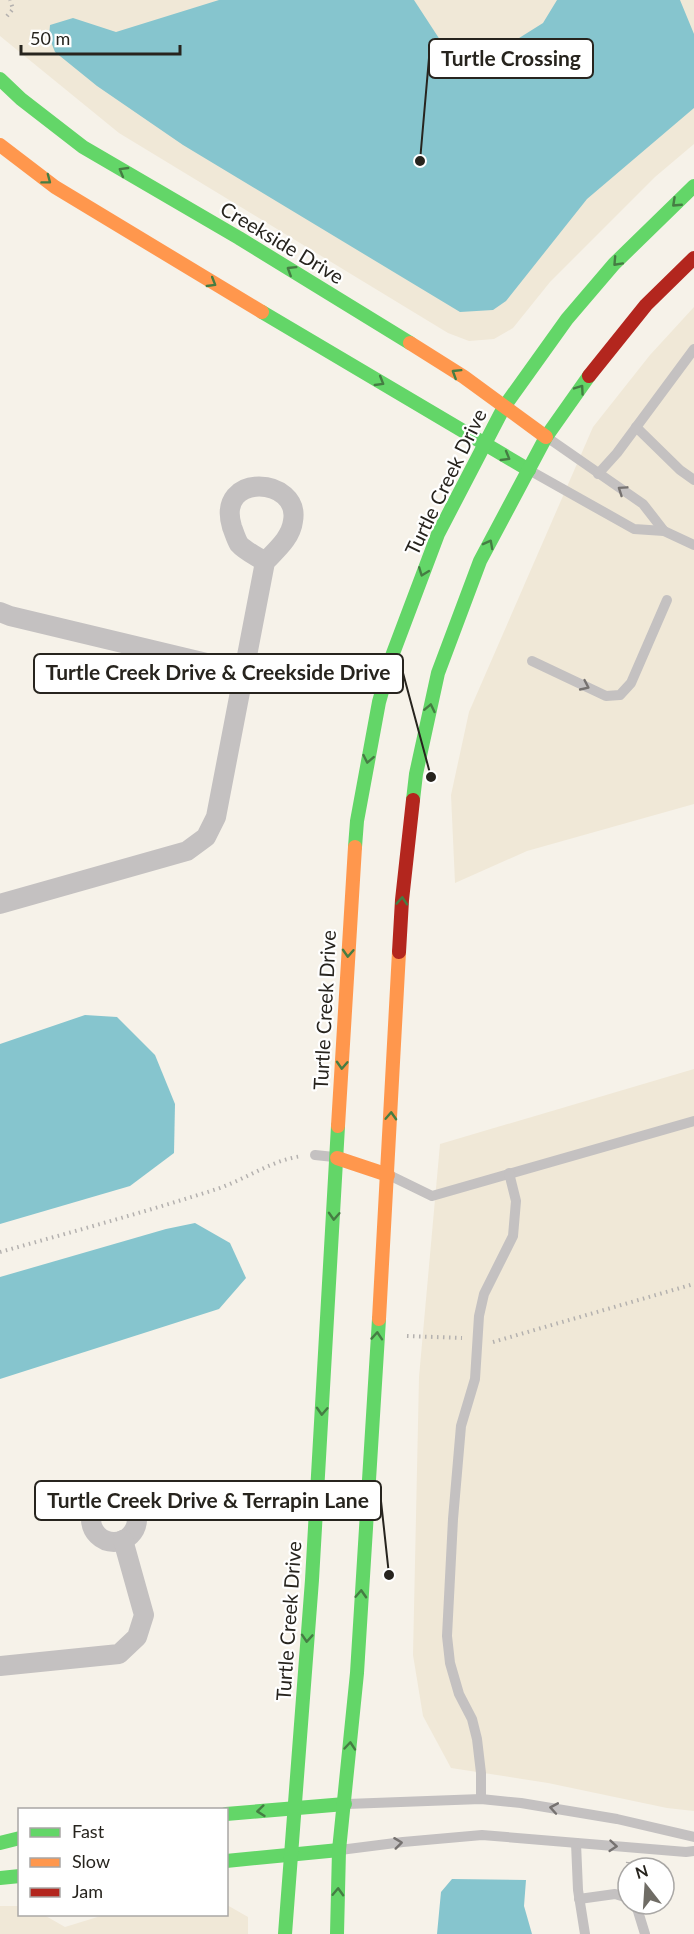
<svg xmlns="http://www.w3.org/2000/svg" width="694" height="1934" font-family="Lato,sans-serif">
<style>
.built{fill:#f0e8d7}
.water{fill:#86c5ce}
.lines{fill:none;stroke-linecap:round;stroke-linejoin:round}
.path{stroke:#b4b1af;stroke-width:4;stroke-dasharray:1.5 4.5;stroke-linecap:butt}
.lane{stroke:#c4c1c1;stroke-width:10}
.street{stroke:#c4c1c1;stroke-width:20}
.fast{stroke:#63d668;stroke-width:14}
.slow{stroke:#ff974d;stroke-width:14}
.jam{stroke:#b3261e;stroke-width:14}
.oneway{stroke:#457d43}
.oneway2{stroke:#767270}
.labels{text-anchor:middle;stroke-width:4.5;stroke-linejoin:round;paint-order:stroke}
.street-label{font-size:20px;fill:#27241e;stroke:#fff}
.leader{fill:none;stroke:#27241e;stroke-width:2}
.callout-dot{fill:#27241e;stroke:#fff;stroke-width:2}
.callout{fill:#fff;stroke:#27241e;stroke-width:2}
.callout-label{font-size:21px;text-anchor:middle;font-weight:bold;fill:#27241e}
</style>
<rect width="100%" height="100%" fill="#f6f2e9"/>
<g class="built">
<polygon points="0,0 694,0 694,144 655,177 550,282 513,328 494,339 469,341 448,333 119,133 0,36"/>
<polygon points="694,307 694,804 527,851 455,883 451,795 469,712 593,427 650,355"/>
<polygon points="694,1069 694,1811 667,1808 548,1783 451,1768 423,1716 413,1655 419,1377 440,1144"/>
<polygon points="227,1905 248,1917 248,1934 0,1934 0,1906 19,1906 20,1914 44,1915 65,1927 104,1915 226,1914"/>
</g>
<g class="water">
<polygon points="219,0 414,0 444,46 473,54 503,48 543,23 557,0 680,0 694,34 694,108 587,199 506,301 493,310 460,312 183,145 97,86 55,52 49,37 50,25 73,18 116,32"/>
<polygon points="85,1015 117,1017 155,1055 175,1104 174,1153 130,1186 0,1224 0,1044"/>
<polygon points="195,1223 230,1243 246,1278 219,1309 0,1379 0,1277 166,1229"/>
<polygon points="452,1879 526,1880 524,1906 532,1934 437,1934 441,1892"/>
</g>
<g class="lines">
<g class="path">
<polyline points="7,16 13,9 10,0"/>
<path d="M0,1252c72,-20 145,-40 217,-63 29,-10 55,-29 85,-33"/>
<polyline points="407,1336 462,1338"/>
<polyline points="493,1342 694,1284"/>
<polyline points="626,1881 628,1862"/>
</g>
<g class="lane">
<polyline points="636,427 680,470 694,480"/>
<polyline points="548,438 643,504 664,531"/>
<polyline points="529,470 634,529 664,531 694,545"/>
<polyline points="598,474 617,453 694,349"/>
<polyline points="532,661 606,696 620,695 631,683 667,600"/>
<polyline points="315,1155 334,1157"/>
<polyline points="391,1176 432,1196 694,1121"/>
<polyline points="481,1799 481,1773 477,1739 472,1719 459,1694 450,1663 447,1636 453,1519 461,1426 475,1379 479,1316 484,1294 513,1236 516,1201 509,1173"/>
<polyline points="347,1804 481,1799 521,1803 617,1819 694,1837"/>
<polyline points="576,1843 578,1890 585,1934"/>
<polyline points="340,1850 403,1842 482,1835 686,1852 694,1851"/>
<polyline points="579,1899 615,1894 628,1898"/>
<polyline points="634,1904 637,1908 645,1934"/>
</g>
<g class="street">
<polyline points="0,612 10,616 244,672"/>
<path d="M0,904l187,-53 19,-14 10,-20 49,-255c11,-12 26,-24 28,-41 8,-44 -78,-50 -61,6 2,5 4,12 7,17 6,7 19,13 26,18"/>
<circle cx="114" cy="1519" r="23"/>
<polyline points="0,1666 119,1654 137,1637 144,1615 123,1540"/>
</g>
<g class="fast">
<polyline points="0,79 21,99 83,147 239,238 410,343"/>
<polyline points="262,312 529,470"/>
<polyline points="413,800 416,774 438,673 480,561 546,437 589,376"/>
<polyline points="355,847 357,821 379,702 392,656 438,534 504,407 567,319 614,264 694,186"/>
<polyline points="226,1814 345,1804"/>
<polyline points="0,1843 20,1838"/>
<polyline points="226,1861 339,1850"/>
<polyline points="0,1878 20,1876"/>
<polyline points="285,1934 312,1580 338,1126"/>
<polyline points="337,1934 339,1850 357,1673 379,1319"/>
</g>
<g class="slow">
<polyline points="0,145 55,187 262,312"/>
<polyline points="410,343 464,377 546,437"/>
<polyline points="338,1126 355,847"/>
<polyline points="337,1158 388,1175"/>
<polyline points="379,1319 399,952"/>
</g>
<g class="jam">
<polyline points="589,376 646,305 694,258"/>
<polyline points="399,952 402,900 413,800"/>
</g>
</g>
<defs><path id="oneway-chevron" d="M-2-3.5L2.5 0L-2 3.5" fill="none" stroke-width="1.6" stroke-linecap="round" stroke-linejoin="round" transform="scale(1.5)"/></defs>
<g class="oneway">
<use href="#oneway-chevron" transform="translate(123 171) rotate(-150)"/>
<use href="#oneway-chevron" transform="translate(47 180) rotate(37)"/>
<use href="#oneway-chevron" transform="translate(676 203) rotate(137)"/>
<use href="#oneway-chevron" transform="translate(617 262) rotate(133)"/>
<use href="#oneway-chevron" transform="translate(291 270) rotate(-148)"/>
<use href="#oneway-chevron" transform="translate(212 283) rotate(31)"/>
<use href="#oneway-chevron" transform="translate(456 373) rotate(-148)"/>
<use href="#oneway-chevron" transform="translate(380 382) rotate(31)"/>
<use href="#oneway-chevron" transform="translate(580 389) rotate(-55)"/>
<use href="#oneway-chevron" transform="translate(506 457) rotate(30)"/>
<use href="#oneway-chevron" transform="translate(489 544) rotate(-62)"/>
<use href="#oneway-chevron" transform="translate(423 572) rotate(111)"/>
<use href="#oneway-chevron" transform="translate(430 708) rotate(-78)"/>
<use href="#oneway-chevron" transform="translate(368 759) rotate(101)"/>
<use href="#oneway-chevron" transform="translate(402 901) rotate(-86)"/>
<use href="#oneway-chevron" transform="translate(348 953) rotate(93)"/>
<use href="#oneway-chevron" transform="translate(342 1065) rotate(93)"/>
<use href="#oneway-chevron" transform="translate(391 1116) rotate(-87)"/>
<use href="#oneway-chevron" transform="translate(334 1216) rotate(93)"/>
<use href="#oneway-chevron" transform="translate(377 1336) rotate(-86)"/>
<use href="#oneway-chevron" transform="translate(322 1411) rotate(93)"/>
<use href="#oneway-chevron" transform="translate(361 1594) rotate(-87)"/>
<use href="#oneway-chevron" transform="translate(307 1638) rotate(94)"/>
<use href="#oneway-chevron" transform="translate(350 1746) rotate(-85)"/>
<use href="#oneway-chevron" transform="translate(261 1811) rotate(174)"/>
<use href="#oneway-chevron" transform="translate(338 1892) rotate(-88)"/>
</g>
<g class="oneway2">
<use href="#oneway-chevron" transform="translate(622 490) rotate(-146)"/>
<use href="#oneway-chevron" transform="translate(585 686) rotate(25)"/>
<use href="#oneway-chevron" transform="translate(554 1808) rotate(-170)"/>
<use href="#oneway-chevron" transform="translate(398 1843) rotate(-7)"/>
<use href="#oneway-chevron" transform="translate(613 1846) rotate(5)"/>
</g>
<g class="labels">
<g class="street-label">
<text transform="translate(282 243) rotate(31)" y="7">Creekside Drive</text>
<text transform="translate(446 482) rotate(-64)" y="7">Turtle Creek Drive</text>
<text transform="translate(325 1010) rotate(-87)" y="7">Turtle Creek Drive</text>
<text transform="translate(289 1621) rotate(-86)" y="7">Turtle Creek Drive</text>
</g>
</g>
<path class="leader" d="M420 161L429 58M431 777L403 673M389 1575L381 1501"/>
<g class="callout-dot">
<circle cx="420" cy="161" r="6"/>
<circle cx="431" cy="777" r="6"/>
<circle cx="389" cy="1575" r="6"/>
</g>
<g class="callout">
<rect x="429" y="39" width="164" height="39" rx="6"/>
<rect x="34" y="654" width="369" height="39" rx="6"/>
<rect x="35" y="1481" width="346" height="39" rx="6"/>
</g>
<g class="callout-label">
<text x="511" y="66">Turtle Crossing</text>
<text x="218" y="680">Turtle Creek Drive &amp; Creekside Drive</text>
<text x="208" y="1508">Turtle Creek Drive &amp; Terrapin Lane</text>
</g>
<rect x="18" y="1808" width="210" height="108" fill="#ffffff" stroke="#a9a7a5" stroke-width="1.5"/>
<rect x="30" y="1828" width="30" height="9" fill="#63d668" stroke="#a9a7a5" stroke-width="1.5"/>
<text x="72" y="1838" font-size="18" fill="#27241e">Fast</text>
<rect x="30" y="1858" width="30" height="9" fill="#ff974d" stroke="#a9a7a5" stroke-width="1.5"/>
<text x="72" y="1868" font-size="18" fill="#27241e">Slow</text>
<rect x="30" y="1888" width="30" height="9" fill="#b3261e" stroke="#a9a7a5" stroke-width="1.5"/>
<text x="72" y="1898" font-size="18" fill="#27241e">Jam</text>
<g transform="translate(646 1886) rotate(343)"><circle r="28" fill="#ffffff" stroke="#a9a7a5" stroke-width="1.5"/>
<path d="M0-4.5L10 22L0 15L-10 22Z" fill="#6f6c65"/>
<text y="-9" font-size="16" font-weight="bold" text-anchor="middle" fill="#27241e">N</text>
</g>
<path d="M21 45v9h159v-9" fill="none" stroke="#27241e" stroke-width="3"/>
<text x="30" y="45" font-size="18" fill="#27241e" stroke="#ffffff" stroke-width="4.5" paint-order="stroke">50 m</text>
</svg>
